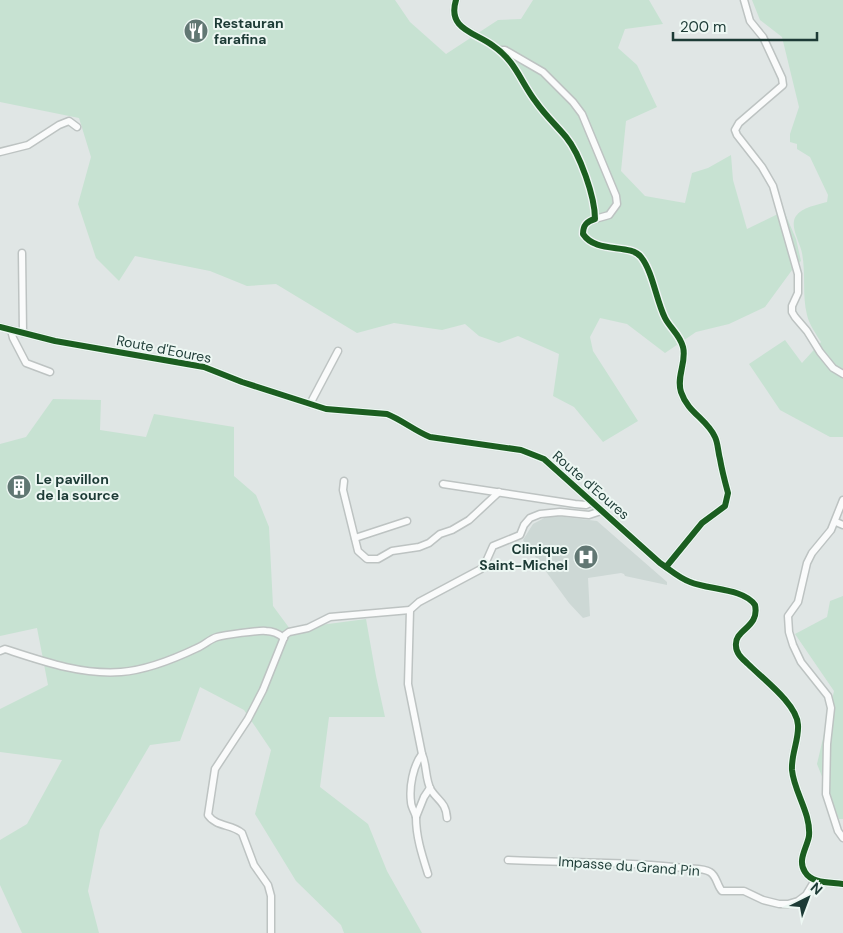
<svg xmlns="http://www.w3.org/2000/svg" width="843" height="933" font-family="'DM Sans',sans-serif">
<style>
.built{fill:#cdd8d5}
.green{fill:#c7e2d2}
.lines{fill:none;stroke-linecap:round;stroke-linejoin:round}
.minor-casing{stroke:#bdc3c2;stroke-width:9}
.minor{stroke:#fafbfb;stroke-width:6}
.cycleway-casing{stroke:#edf7f3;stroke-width:9}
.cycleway{stroke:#1b5e20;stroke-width:6}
.labels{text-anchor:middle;stroke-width:4;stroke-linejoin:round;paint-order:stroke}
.poi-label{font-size:14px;font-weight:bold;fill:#1d3b36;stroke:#edf7f3;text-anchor:start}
.street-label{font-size:14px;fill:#1d3b36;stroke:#edf7f3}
</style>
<rect width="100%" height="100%" fill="#e0e6e5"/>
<polygon class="built" points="548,516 557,516 597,521 667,582 667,585 625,576 624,574 621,573 588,578 590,616 583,618 569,603 523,540 533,524"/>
<g class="green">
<polygon points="0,0 395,0 410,22 446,54 498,20 521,19 533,0 649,0 663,24 625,29 618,48 637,65 657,107 626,121 621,171 645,196 685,203 692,173 708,168 731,155 733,180 747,229 784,211 796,239 801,261 795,266 765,307 729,324 696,332 665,353 627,324 600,318 590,337 593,351 638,421 603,442 574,407 553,396 559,354 518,336 499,343 479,336 465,324 442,330 394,323 357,333 276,284 247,286 210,271 135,256 119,281 96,258 78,204 91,157 79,118 0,102"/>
<path d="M752,0h91v437h-13l-50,-27 -31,-46 36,-24 17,23 19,-21c-5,-8 -12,-18 -14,-27 -5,-20 -1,-41 -5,-62 -2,-11 -13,-27 -6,-37 6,-9 21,-11 31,-14l1,-7 -18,-38 -13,-8v-5l-7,-2v-8l9,-27 -17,-70 -22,-17z"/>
<polygon points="53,399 101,400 100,430 146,437 154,414 234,427 234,476 256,495 269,527 273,606 290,629 366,619 376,676 385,717 329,717 320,787 368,824 387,871 422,933 344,933 341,925 296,881 255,814 271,750 244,710 200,687 180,741 150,745 100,830 88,891 99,933 22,933 0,885 0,840 27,824 62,760 0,752 0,709 48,685 37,628 0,636 0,444 26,437"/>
<polygon points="843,596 843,819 839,819 817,764 834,691 795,634 827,617 830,601"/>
</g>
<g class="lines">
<defs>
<g id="minor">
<path d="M456,0c-9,29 18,32 36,45 24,16 28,36 44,57 9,13 20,23 30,35 14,17 29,60 29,82 -8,2 -12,6 -12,15 13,20 47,9 58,23 12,15 15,43 24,61 5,10 15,17 18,29 4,15 -7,29 -2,45 7,21 26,27 34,45 3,6 3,15 5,22 2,12 5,23 8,34l-3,13 -23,17 -36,44"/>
<polyline points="744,0 750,21 763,37 782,78 783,85 739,123 735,130 737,135 762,167 773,186 798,274 798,293 792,306 792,312 795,317 807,331 820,352 833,368 843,374"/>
<polyline points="500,50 505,50 543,72 573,102 582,114 616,196 617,204 609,215 595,219"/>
<polyline points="0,152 28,145 59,125 69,121 77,127"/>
<polyline points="22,253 23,333"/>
<path d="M0,327l55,14 149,26 38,15 84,27 61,5c15,6 28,17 43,23l91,13 23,9 116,104c9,6 19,15 30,19 19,8 53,6 65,23 5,23 -21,24 -19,41 0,8 7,13 12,18 15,15 49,40 50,61 1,15 -7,29 -6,45 2,22 19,43 17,66 -2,12 -12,24 -4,36 7,12 26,10 38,12"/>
<polyline points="11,330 13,338 26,363 50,372"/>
<polyline points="310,404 338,351"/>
<polyline points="344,481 343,490 358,551 367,559 378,559 392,551 419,547 429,543 440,534 452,530 469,520 499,492"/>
<polyline points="443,484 575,504 586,505 592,502"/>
<polyline points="843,500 831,530 812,553 807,563 798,602 788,616 789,632 793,645 801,662 828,696 831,708 827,744 826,794 838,831 843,838"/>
<polyline points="836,522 843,525"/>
<polyline points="355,538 407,521"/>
<path d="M0,651l5,-2c37,12 76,26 116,23 26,-2 53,-13 76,-24 7,-3 13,-9 20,-11 7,-2 42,-7 49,-6 7,0 13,3 18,7"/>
<path d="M422,754c5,11 3,25 9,36 7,11 15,12 16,28"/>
<path d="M430,788l-6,9 -8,20c-1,-5 -5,-10 -5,-15 -2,-15 2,-36 11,-48l-14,-70 2,-74 9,-8 62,-33 4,-5 8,-18 27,-11 4,-10 6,-7 10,-4 20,-2 29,3 12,-4"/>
<path d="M416,817c0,20 6,38 12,57"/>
<path d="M508,860c58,3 118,1 176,8 7,1 20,0 26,4 7,4 7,14 12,19h22l19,9 16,4h9l10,-3 8,-6 9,-15"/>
<path d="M271,933v-37l-3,-11 -14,-20 -12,-32c-10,-9 -26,-6 -34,-18l7,-46 33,-50 15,-29 22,-55 4,-3 19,-4 22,-11 80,-7"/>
</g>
</defs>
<use href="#minor" class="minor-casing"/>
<use href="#minor" class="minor"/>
<defs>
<g id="cycleway">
<path d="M456,0c-9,29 18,32 36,45 24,16 28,36 44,57 9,13 20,23 30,35 14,17 29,60 29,82 -8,2 -12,6 -12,15 13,20 47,9 58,23 12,15 15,43 24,61 5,10 15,17 18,29 4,15 -7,29 -2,45 7,21 26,27 34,45 3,6 3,15 5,22 2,12 5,23 8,34l-3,13 -23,17 -36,44"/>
<path d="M0,327l55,14 149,26 38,15 84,27 61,5c15,6 28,17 43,23l91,13 23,9 116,104c9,6 19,15 30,19 19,8 53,6 65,23 5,23 -21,24 -19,41 0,8 7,13 12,18 15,15 49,40 50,61 1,15 -7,29 -6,45 2,22 19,43 17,66 -2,12 -12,24 -4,36 7,12 26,10 38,12"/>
</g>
</defs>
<use href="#cycleway" class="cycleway-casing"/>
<use href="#cycleway" class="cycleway"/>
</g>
<defs>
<symbol id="restaurant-disc" viewBox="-11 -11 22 22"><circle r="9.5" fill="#617773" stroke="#edf7f3"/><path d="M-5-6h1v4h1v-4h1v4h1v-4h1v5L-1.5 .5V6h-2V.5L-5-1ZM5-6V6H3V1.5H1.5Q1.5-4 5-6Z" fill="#fff"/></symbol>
<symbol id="building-disc" viewBox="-11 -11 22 22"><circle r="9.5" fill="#617773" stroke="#edf7f3"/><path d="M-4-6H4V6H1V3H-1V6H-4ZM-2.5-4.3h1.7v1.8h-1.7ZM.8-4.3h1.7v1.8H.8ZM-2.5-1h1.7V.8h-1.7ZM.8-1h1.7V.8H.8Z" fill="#fff"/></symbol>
<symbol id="hospital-disc" viewBox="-11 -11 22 22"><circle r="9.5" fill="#617773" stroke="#edf7f3"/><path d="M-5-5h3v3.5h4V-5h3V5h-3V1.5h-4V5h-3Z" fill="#fff"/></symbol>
</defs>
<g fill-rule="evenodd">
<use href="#restaurant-disc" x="182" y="17" width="28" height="28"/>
<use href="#building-disc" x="5" y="473" width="28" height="28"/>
<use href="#hospital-disc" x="572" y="543" width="28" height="28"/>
</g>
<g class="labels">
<g class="poi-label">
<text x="214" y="28">Restauran<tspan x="214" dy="16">farafina</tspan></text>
<text x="36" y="484">Le pavillon<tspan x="36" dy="16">de la source</tspan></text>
<text x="568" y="554" text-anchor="end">Clinique<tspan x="568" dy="16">Saint-Michel</tspan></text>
</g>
<g class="street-label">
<text transform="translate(164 349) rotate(11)" y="5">Route d'Eoures</text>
<text transform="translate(591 485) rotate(41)" y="5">Route d'Eoures</text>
<text transform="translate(629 866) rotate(4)" y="5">Impasse du Grand Pin</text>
</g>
</g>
<g transform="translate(808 898) rotate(42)" stroke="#edf7f3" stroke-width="4" paint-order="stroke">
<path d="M0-4L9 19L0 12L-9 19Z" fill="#1d3b36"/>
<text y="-8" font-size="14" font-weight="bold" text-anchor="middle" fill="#1d3b36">N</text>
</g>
<path d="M673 32v8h144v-8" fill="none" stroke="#1d3b36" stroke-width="2.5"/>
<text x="680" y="32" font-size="15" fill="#1d3b36" stroke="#edf7f3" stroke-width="4" paint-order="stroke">200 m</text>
</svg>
